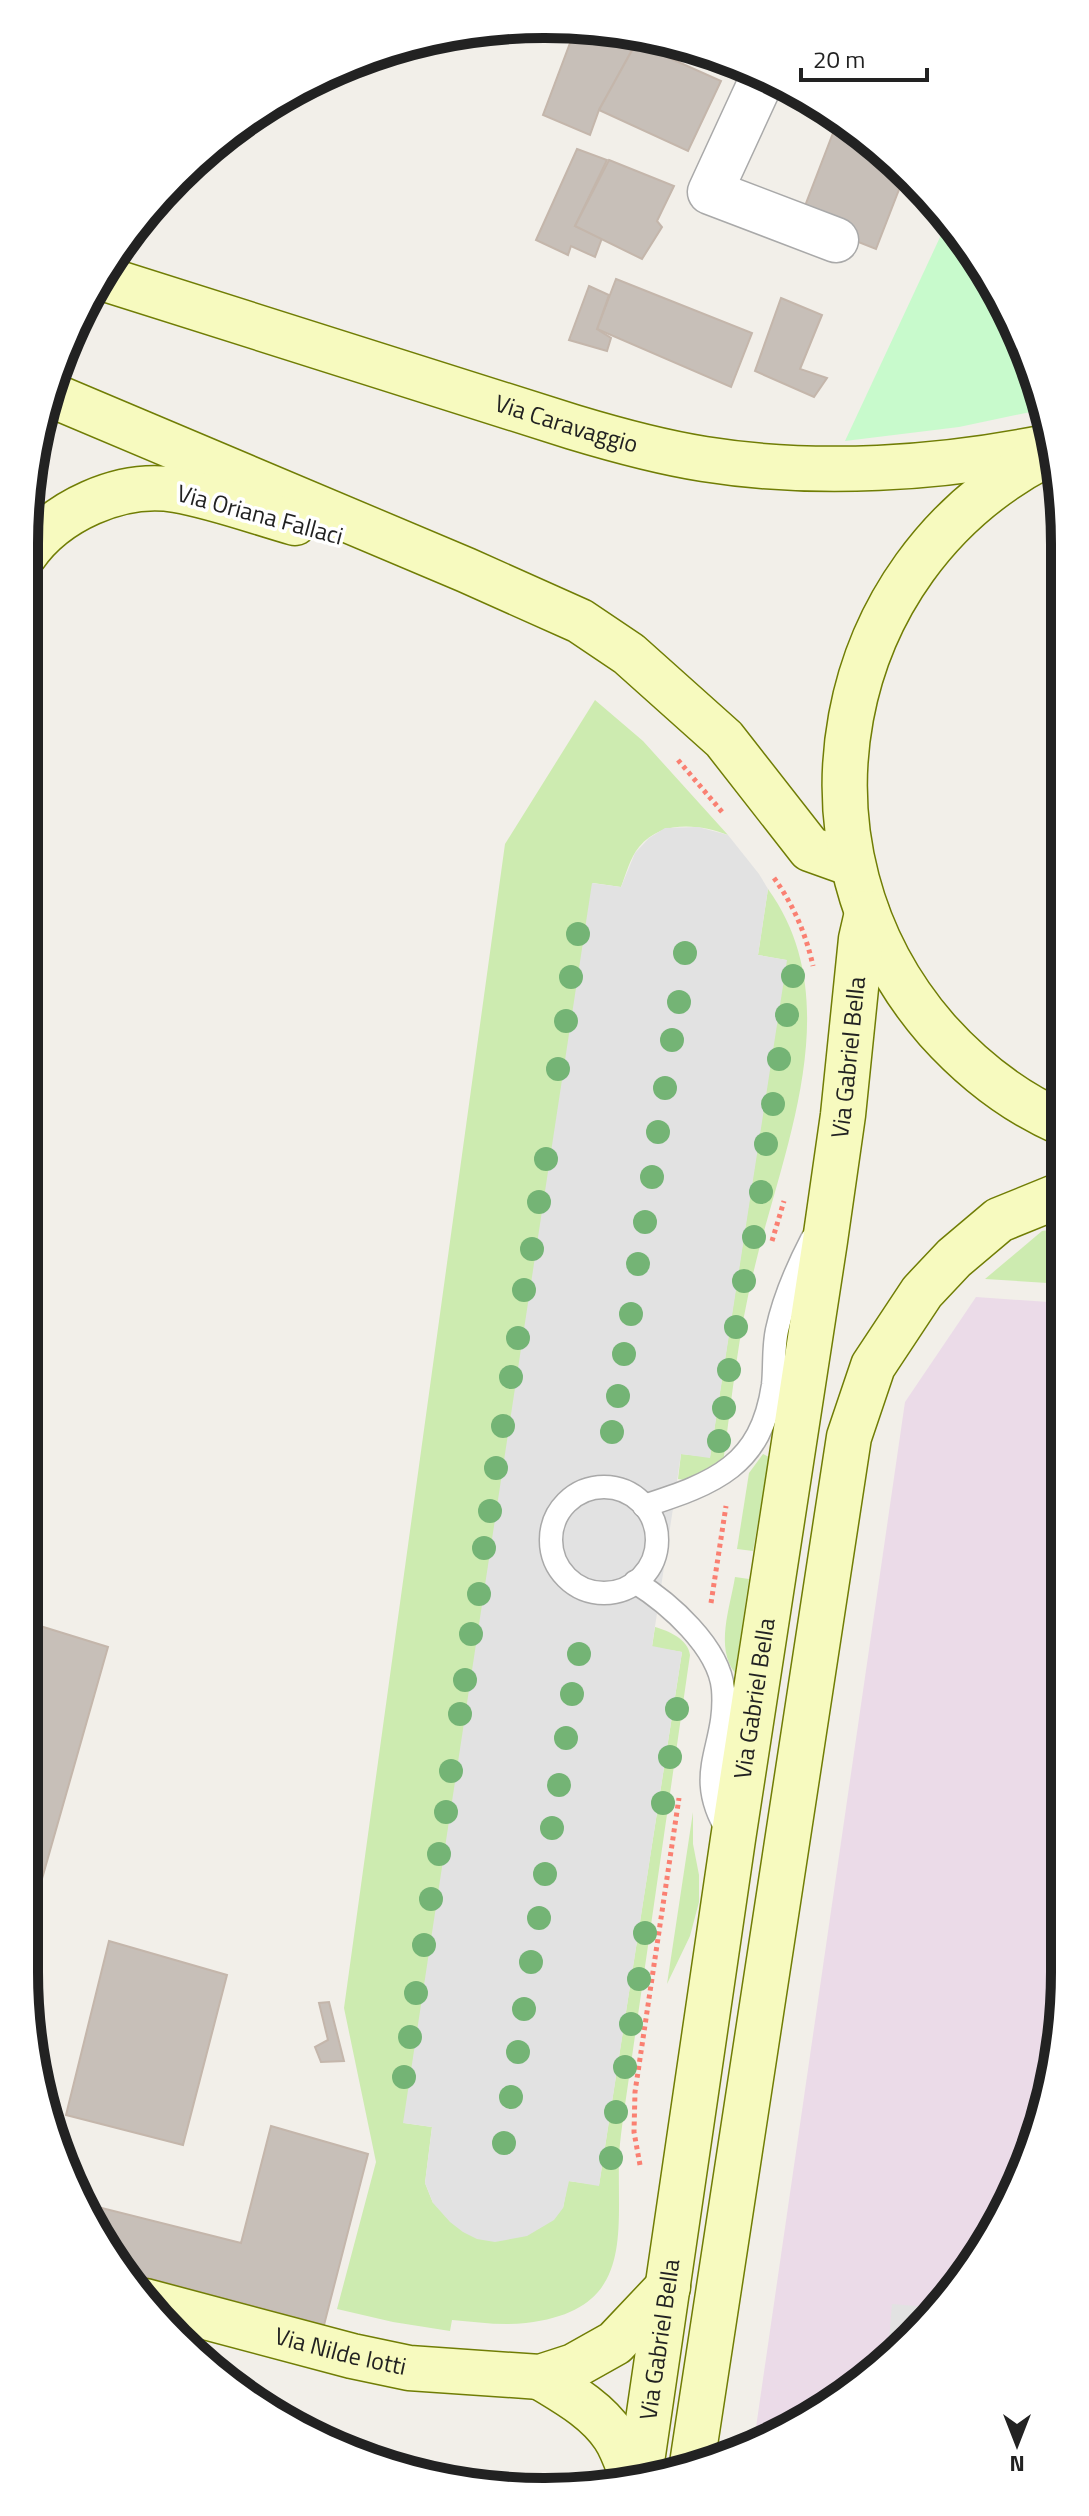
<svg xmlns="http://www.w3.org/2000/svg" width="1089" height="2516" font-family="'Titillium Web',sans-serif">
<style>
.industrial{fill:#ebdbe8}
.grass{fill:#cdebb0}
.park{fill:#c8facc}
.parking{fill:#e2e2e2}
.building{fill:#c7bfb8;stroke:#c4b6ab;stroke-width:2}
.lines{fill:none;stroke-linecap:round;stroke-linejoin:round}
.lane-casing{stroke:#a9a9a9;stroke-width:25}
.street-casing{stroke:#a9a9a9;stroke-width:47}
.secondary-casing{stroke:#707d05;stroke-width:47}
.path{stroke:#fa8072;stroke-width:5;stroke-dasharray:4 4;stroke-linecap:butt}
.lane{stroke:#fff;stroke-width:22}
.street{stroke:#fff;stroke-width:44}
.secondary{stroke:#f7fabf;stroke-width:44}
.tree{fill:#74b475}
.labels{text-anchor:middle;stroke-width:7;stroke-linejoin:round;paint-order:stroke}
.street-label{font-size:24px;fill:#222;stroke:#fff}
.rim{fill:none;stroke:#222;stroke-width:10}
</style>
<rect width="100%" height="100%" fill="#f2efe9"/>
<polygon class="industrial" points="976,1297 1063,1303 1065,1971 1037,2139 936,2314 804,2422 754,2441 905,1402"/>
<g class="grass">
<path d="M595,700l48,41 85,94c-29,-11 -67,-15 -89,12 -9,11 -13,27 -18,40l-28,-4 -189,1240 28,4 -7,56 8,20 130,5 5,-27 31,4 83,-533 -30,-5 3,-20c14,4 33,12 35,28l-66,457c-2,14 -4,29 -5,43 -2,82 16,155 -93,168 -24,3 -50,-1 -74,-3l-2,11 -57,-9 -56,-13 39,-147 -32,-154 161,-1164z"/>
<path d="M768,889c82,113 14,262 -14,381 -16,64 -22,128 -31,193l-38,17 -7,-1 3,-25 29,3 76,-497 -28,-5z"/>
<polygon points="1063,1228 1063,1284 985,1279 1042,1231"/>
<polygon points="763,1454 769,1457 753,1551 737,1549 749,1473"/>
<path d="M735,1577l14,2 -14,94c-20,-26 -5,-65 0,-96z"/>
<polygon points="693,1812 693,1844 699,1875 699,1902 690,1936 667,1984"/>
</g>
<polygon class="park" points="948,220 1012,315 1040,410 959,427 845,441"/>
<g class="parking">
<polygon points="698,827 728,835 759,874 768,889 758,955 787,960 710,1458 681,1454 672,1515 652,1646 682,1652 599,2186 569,2181 563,2208 554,2220 527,2236 495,2242 477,2239 463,2232 450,2222 433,2203 425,2183 432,2127 403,2123 592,883 621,887 635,853 649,838 665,828"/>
<polygon points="892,2304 940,2308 936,2314 888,2354"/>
</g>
<g class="building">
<polygon points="576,27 585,28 599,35 609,28 636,43 599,110 590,135 543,115"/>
<polygon points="636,43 721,81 688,151 599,110"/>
<polygon points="833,133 879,151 905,174 876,249 800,219"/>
<polygon points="577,149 607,160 575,226 602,238 595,257 571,246 568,255 536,240"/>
<polygon points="609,160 674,186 657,221 662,227 642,259 575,226"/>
<polygon points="616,279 752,333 731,387 597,329"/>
<polygon points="589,286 609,295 597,329 611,338 607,351 569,340"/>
<polygon points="781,298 822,315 800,369 827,378 814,397 755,371"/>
<polygon points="26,1508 41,1536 24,1545 24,1509"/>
<polygon points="24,1621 108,1647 24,1942"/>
<polygon points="109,1941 227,1975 183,2145 66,2115"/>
<polygon points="329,2002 344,2061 321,2062 315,2047 328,2040 319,2003"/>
<polygon points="271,2126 368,2154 324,2325 129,2273 90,2205 241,2243"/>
</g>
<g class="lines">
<defs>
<g id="lane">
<circle cx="604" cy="1540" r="53"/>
<path d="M644,1506c71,-23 117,-40 129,-121 2,-18 0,-37 4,-55 7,-33 20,-62 35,-91"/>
<path d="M635,1582c34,21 84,65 88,107 5,60 -32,83 6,144"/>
</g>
<polyline id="street" points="763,77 710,192 836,240"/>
<g id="secondary">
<path id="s1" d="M99,277l474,150c43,13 87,25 131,32 113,18 236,10 347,-13"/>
<polyline points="49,394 466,570 580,621 629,654 724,739 810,849 852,864"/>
<path d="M1044,456c-214,112 -265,393 -107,574 35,39 77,72 125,93"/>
<path d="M24,556c31,-45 96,-75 152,-66 40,7 80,22 119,33"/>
<path id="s2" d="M145,2301l207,55 57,12 131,9 34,-11 41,-23 53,-56"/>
<path d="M540,2377c26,16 56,32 74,59 9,13 14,31 20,46"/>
<polyline points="692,2464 849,1437 873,1366 922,1292 954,1258 999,1220 1063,1194"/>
<path id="s3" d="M639,2482l94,-643 92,-598 18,-126 18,-176 6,-26"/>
</g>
</defs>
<use href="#lane" class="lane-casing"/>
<use href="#street" class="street-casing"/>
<use href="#secondary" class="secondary-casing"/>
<g class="path">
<polyline points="678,760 723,813"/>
<path d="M774,878c19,26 32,56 39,88"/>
<polyline points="772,1241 784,1201"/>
<polyline points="711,1603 726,1506"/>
<polyline points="640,2165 634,2132 635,2092 679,1798"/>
</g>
<use href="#lane" class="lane"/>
<use href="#street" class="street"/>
<use href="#secondary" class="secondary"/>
</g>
<g class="tree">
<circle cx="578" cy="934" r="12"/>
<circle cx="685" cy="953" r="12"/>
<circle cx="793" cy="976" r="12"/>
<circle cx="571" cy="977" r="12"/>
<circle cx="679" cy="1002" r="12"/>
<circle cx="787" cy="1015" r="12"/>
<circle cx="566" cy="1021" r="12"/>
<circle cx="672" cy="1040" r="12"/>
<circle cx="779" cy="1059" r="12"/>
<circle cx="558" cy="1069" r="12"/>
<circle cx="665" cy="1088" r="12"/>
<circle cx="773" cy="1104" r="12"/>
<circle cx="658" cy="1132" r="12"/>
<circle cx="766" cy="1144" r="12"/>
<circle cx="546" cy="1159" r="12"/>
<circle cx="652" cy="1177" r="12"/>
<circle cx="761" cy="1192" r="12"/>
<circle cx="539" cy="1202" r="12"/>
<circle cx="645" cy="1222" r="12"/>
<circle cx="754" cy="1237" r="12"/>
<circle cx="532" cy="1249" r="12"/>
<circle cx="638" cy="1264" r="12"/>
<circle cx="744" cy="1281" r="12"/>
<circle cx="524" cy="1290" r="12"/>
<circle cx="631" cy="1314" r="12"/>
<circle cx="736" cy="1327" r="12"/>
<circle cx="518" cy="1338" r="12"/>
<circle cx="624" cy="1354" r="12"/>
<circle cx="729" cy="1370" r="12"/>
<circle cx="511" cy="1377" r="12"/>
<circle cx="618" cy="1396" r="12"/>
<circle cx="724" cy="1408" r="12"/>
<circle cx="503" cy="1426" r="12"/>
<circle cx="612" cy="1432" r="12"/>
<circle cx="719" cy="1441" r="12"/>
<circle cx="496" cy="1468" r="12"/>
<circle cx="490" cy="1511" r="12"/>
<circle cx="484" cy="1548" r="12"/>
<circle cx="479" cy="1594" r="12"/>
<circle cx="471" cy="1634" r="12"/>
<circle cx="579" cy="1654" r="12"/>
<circle cx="465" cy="1680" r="12"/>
<circle cx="572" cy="1694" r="12"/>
<circle cx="677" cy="1709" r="12"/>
<circle cx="460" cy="1714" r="12"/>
<circle cx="566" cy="1738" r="12"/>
<circle cx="670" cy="1757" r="12"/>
<circle cx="451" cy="1771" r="12"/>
<circle cx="559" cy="1785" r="12"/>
<circle cx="663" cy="1803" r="12"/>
<circle cx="446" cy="1812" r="12"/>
<circle cx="552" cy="1828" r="12"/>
<circle cx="439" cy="1854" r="12"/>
<circle cx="545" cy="1874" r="12"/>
<circle cx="431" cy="1899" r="12"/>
<circle cx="539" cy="1918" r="12"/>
<circle cx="645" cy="1933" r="12"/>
<circle cx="424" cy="1945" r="12"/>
<circle cx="531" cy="1962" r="12"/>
<circle cx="639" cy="1979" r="12"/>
<circle cx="416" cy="1993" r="12"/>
<circle cx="524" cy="2009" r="12"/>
<circle cx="631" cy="2024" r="12"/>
<circle cx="410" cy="2037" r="12"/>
<circle cx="518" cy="2052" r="12"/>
<circle cx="625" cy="2067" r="12"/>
<circle cx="404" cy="2077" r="12"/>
<circle cx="511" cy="2097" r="12"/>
<circle cx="616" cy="2112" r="12"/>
<circle cx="504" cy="2143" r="12"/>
<circle cx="611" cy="2158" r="12"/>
</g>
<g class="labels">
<g class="street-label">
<text dy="8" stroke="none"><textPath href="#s1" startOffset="490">Via Caravaggio</textPath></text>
<text transform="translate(260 515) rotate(15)" y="8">Via Oriana Fallaci</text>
<text dy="8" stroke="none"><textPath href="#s3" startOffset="1440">Via Gabriel Bella</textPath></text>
<text dy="8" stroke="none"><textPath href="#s3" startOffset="792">Via Gabriel Bella</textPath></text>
<text dy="8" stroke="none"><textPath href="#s3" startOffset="144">Via Gabriel Bella</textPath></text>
<text dy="8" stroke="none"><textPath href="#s2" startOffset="202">Via Nilde Iotti</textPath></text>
</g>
</g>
<path d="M0 0H1089V2516H0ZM544 38H545A506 506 0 0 1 1051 544V1972A506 506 0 0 1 545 2478H544A506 506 0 0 1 38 1972V544A506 506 0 0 1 544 38Z" fill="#fff" fill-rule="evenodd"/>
<path class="rim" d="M544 38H545A506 506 0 0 1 1051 544V1972A506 506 0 0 1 545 2478H544A506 506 0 0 1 38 1972V544A506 506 0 0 1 544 38Z"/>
<g transform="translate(1017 2444) rotate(180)" stroke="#ffffff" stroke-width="6" paint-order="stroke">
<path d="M0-6L14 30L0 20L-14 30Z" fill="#222222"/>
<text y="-12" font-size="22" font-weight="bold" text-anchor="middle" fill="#222222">N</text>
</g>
<path d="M801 68v12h126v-12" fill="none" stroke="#222222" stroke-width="4"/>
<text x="813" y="68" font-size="24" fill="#222222" stroke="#ffffff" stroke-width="6" paint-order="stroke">20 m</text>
</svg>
